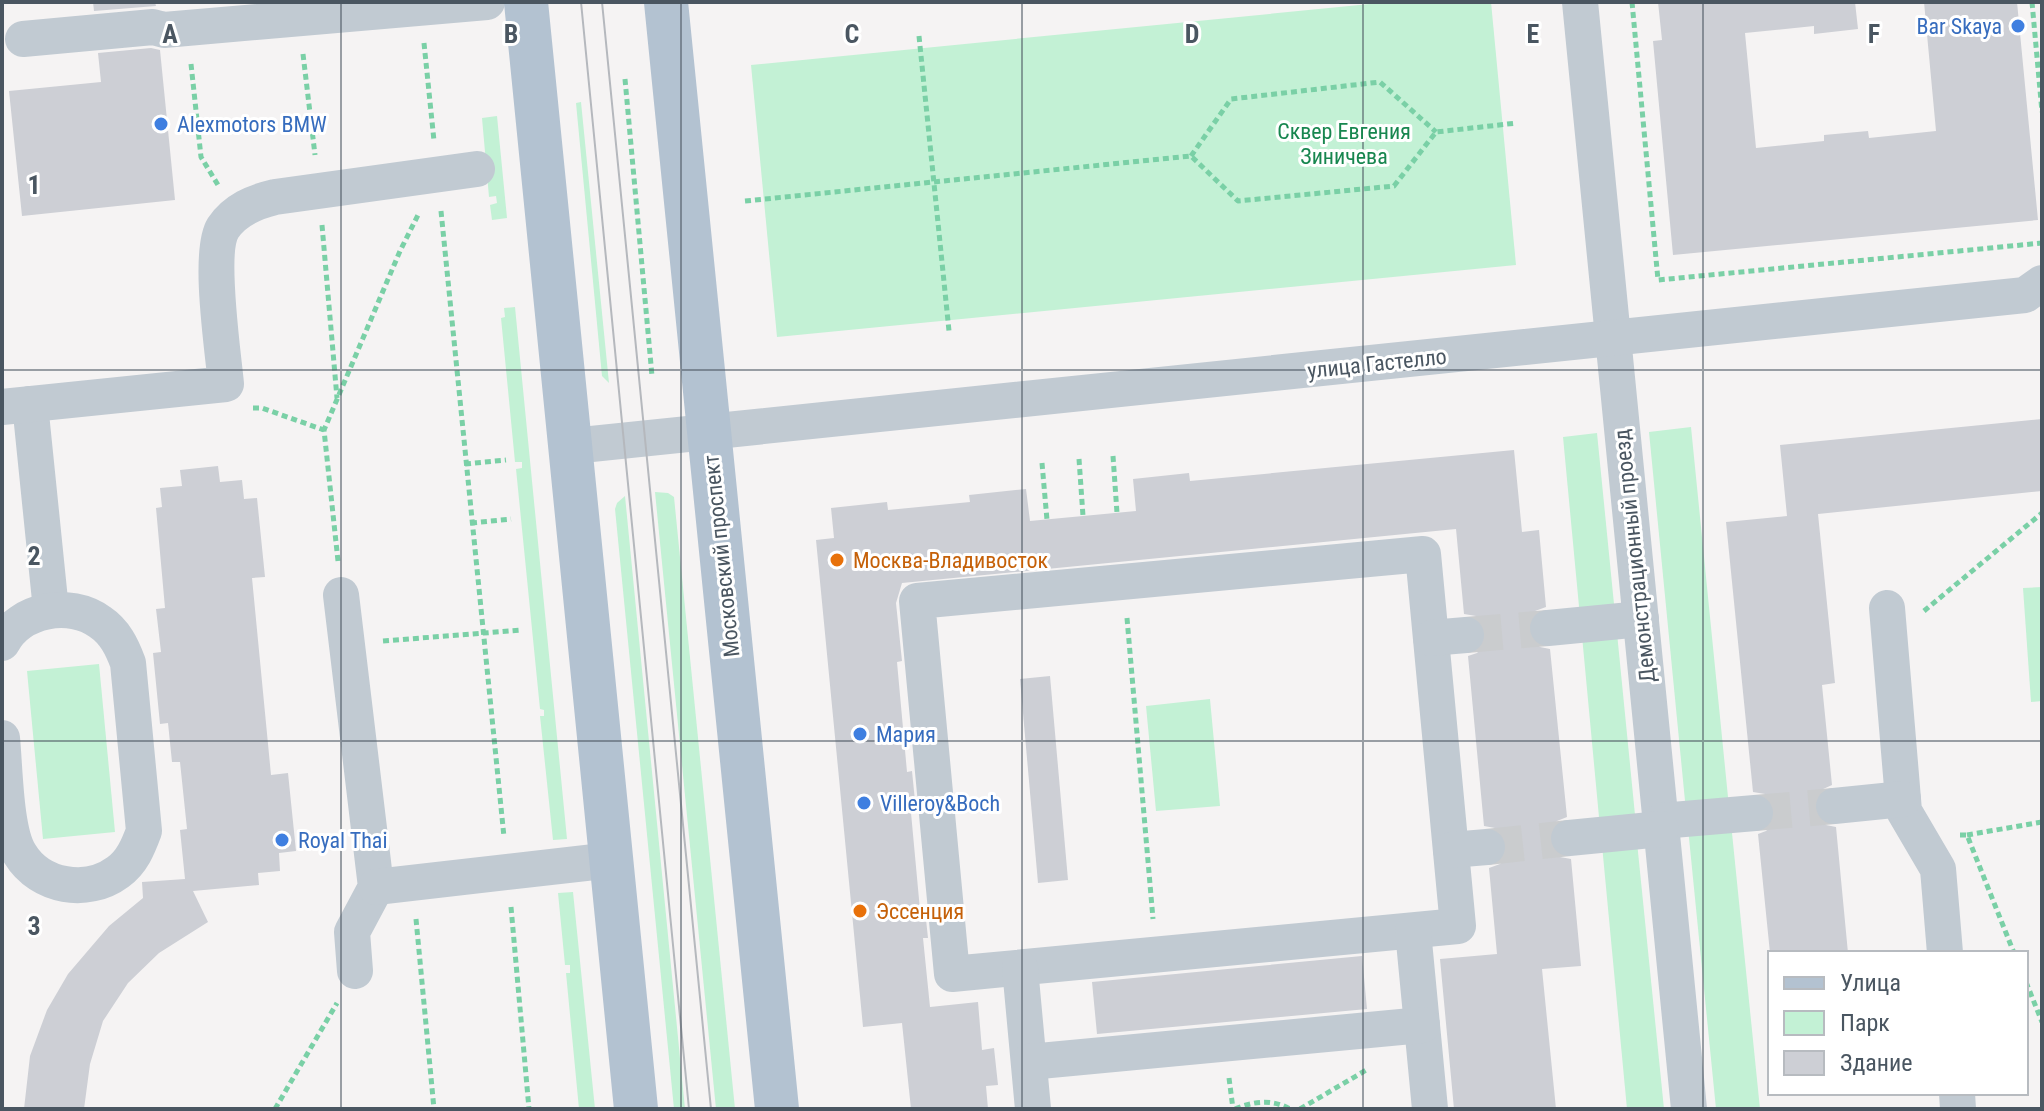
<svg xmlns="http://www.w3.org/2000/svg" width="2044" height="1111" font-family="'Roboto Condensed',sans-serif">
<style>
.green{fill:#c3f1d5}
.building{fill:#cdcfd5}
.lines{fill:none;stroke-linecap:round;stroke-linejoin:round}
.minor-tunnel{stroke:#caccce;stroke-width:36;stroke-dasharray:36 18;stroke-linecap:butt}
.path{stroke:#7ad0a6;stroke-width:5;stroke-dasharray:6 4;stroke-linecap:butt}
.minor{stroke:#c1cad2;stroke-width:36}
.major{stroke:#b3c2d1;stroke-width:44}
.tram{stroke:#b5b8bd;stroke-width:2}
.grid{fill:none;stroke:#4a5661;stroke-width:2;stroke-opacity:0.55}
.shop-dot{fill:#3f7fe0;stroke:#fff;stroke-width:3}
.food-dot{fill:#e8710a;stroke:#fff;stroke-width:3}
.labels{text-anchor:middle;stroke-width:6;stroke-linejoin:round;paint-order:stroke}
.shop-label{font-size:22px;fill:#366cbe;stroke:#fff;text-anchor:start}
.park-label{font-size:22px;fill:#17864f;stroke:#fff}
.street-label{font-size:22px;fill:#4a5661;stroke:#fff}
.food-label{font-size:22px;fill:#c56008;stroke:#fff;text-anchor:start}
.grid-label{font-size:26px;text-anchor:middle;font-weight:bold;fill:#4a5661;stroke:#fff;stroke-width:6;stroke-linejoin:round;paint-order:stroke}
</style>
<rect width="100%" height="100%" fill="#f5f3f3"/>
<g class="green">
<polygon points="1390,2 1491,2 1516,265 777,337 751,65"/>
<polygon points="581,102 609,383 602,376 576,103"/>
<polygon points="497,116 507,218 492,220 490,205 497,203 496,196 489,197 482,118"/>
<polygon points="515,307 567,839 553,840 540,716 544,716 544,710 540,709 516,469 522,468 522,462 515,462 501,318 505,317 504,308"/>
<polygon points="1691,427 1729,807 1686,811 1649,432"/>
<polygon points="1597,433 1615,614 1580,617 1563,437"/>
<polygon points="655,492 668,493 674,497 735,1109 716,1109"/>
<polygon points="625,496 685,1109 674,1109 615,509 617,503"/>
<polygon points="2042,587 2042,701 2031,702 2023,588"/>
<polygon points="1617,633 1636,825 1600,828 1582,636"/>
<polygon points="99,664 115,832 43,839 27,671"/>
<polygon points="1210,699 1220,806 1156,811 1146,706"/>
<polygon points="1731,823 1760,1109 1716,1109 1688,828"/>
<polygon points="1637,842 1664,1109 1627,1109 1602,845"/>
<polygon points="573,892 595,1109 579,1109 566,973 570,973 570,965 565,965 558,893"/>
</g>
<g class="building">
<polygon points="93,2 155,2 156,6 94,11"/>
<polygon points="1658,2 1855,2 1858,29 1814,34 1814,26 1745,33 1756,148 1824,141 1824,135 1868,131 1869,138 1936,131 1924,2 2017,2 2038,220 1673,255 1653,41 1662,40"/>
<polygon points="151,48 160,50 175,200 22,216 9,91 101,82 98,53"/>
<polygon points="2042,419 2042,491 1818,514 1835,683 1822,685 1832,785 1821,790 1815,798 1813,807 1818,819 1826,825 1836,827 1848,953 1770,953 1758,834 1766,831 1774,823 1776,810 1773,802 1765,794 1753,792 1726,522 1787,516 1780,445"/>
<polygon points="1514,450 1522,532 1539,530 1546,607 1535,611 1529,620 1527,629 1531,641 1540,647 1550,649 1567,817 1557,821 1550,829 1548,841 1552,851 1560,857 1571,859 1581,966 1542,969 1556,1109 1454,1109 1440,959 1497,954 1489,868 1500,864 1506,857 1508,846 1504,834 1495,828 1484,826 1468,656 1477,653 1485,645 1487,632 1483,622 1476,616 1464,614 1456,529 902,583 896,603 902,661 897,662 907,772 912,771 915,801 910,802 920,910 925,910 928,938 923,938 930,1007 978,1002 982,1050 994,1048 998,1085 986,1086 988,1109 911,1109 902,1023 863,1027 816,540 834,538 831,508 887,502 888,510 970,502 969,495 1026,489 1030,521 1136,511 1133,479 1189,473 1190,481"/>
<polygon points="218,466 220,482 242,480 244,499 257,498 265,577 252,578 271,775 288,773 296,851 279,853 280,871 258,873 259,885 193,891 208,922 159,953 128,983 103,1021 90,1064 84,1109 24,1109 30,1056 47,1010 68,974 109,926 143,898 142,882 185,879 180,830 187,829 180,762 172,762 168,723 160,724 153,653 161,652 156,609 165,608 156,508 162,507 160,488 182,486 180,470"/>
<polygon points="1050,676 1068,880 1038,883 1020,679"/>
<polygon points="1362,956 1367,1009 1097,1034 1092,982"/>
</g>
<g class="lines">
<g class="minor-tunnel">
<polyline points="1466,635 1548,628"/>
<polyline points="1755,813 1834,806"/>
<polyline points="1487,847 1569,838"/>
</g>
<g class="path">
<polyline points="1632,2 1658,280 2042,243"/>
<polyline points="2032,2 2042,112"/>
<polyline points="919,36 949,331"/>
<polyline points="424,43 434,141"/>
<polyline points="303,54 315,155"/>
<polyline points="191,64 201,157 218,185"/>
<polyline points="625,79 652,376"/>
<polyline points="1191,156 1231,99 1380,82 1436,132"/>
<polyline points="745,201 1191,156 1238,201 1394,186 1436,132 1517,123"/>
<polyline points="441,211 504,837"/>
<polyline points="322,225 337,398"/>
<polyline points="253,408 262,408 324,430"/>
<polyline points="1113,456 1117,513"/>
<polyline points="1079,459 1083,516"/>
<polyline points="1042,463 1047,520"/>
<polyline points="465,464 506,460"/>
<polyline points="471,523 511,519"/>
<polyline points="338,561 324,430 400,251 418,215"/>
<polyline points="1924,611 2042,513"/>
<polyline points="1127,618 1153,919"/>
<polyline points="383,641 522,630"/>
<polyline points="1960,835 1967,835 2014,953"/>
<polyline points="1967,835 2042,822"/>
<polyline points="511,907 529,1109"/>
<polyline points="416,919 434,1109"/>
<polyline points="2026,982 2042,1022"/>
<polyline points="1229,1078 1233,1109"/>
<polyline points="275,1109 337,1003"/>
<path d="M1235,1109c19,-8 37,-10 55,0"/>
<polyline points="1300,1109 1368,1069"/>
</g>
<g class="minor">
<polyline points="1580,2 1689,1109"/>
<polyline points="23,39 153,27 164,30 487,2"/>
<polyline points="30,404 51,610"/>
<path d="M2,407l224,-23c-3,-32 -18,-132 -3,-156 12,-18 31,-26 52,-31l202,-28"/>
<polyline points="572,446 2025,295 2042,283"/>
<polygon points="1423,554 1458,926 952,974 917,601"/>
<polyline points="341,595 376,887 352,932 355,971"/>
<polyline points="1887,608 1904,811 1938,869 1945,953"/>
<polyline points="1548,628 1641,619"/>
<polyline points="1431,638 1466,635"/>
<path d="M2,643c18,-34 68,-43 98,-21 15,10 22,25 28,41l16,168c-6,16 -12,31 -26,41 -31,23 -78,15 -98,-18 -15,-23 -15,-86 -18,-116"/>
<polyline points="1834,806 1903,799"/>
<polyline points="1661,821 1755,813"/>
<polyline points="1569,838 1661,829"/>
<polyline points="1451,850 1487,847"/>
<polyline points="376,887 612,860"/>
<polyline points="1413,931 1430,1109"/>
<polyline points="1020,968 1033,1109"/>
<polyline points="1029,1062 1422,1025"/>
<polyline points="1957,1093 1958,1109"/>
</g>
<g class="major">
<polyline points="526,2 636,1109"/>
<polyline points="666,2 777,1109"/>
</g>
<g class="tram">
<polyline points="581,2 689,1109"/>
<polyline points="602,2 711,1109"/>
</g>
</g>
<path class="grid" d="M341,2v1107M681,2v1107M1022,2v1107M1363,2v1107M1703,2v1107M2,370h2040M2,741h2040"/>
<g class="shop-dot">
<circle cx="2018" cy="26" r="8"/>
<circle cx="161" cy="124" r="8"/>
<circle cx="860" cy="734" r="8"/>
<circle cx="864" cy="803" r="8"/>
<circle cx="282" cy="840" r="8"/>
</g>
<g class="food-dot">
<circle cx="837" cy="560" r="8"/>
<circle cx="860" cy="911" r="8"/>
</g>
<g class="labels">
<g class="shop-label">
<text x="2002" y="34" text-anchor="end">Bar Skaya</text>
<text x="177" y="132">Alexmotors BMW</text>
<text x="876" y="742">Мария</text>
<text x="880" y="811">Villeroy&amp;Boch</text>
<text x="298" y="848">Royal Thai</text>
</g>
<g class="park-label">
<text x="1344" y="139">Сквер Евгения<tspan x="1344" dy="25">Зиничева</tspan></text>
</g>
<g class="street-label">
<text transform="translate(1377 363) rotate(-6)" y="8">улица Гастелло</text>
<text transform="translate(721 556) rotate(-96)" y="8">Московский проспект</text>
<text transform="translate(1634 556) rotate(-96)" y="8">Демонстрационный проезд</text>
</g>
<g class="food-label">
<text x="853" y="568">Москва-Владивосток</text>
<text x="876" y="919">Эссенция</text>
</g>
</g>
<g class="grid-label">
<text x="170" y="43">A</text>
<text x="511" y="43">B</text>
<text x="852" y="43">C</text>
<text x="1192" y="43">D</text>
<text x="1533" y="43">E</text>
<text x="1874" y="43">F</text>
<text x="34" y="194">1</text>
<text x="34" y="565">2</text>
<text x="34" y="935">3</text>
</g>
<rect width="2044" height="1111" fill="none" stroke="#4a5661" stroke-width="8"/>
<rect x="1768" y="951" width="260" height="144" fill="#ffffff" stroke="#b7bbc0" stroke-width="2"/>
<rect x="1784" y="977" width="40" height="12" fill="#b3c2d1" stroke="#b7bbc0" stroke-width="2"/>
<text x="1840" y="991" font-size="24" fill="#4a5661">Улица</text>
<rect x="1784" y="1011" width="40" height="24" fill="#c3f1d5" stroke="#b7bbc0" stroke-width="2"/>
<text x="1840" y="1031" font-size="24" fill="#4a5661">Парк</text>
<rect x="1784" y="1051" width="40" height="24" fill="#cdcfd5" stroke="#b7bbc0" stroke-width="2"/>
<text x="1840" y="1071" font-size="24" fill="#4a5661">Здание</text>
</svg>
